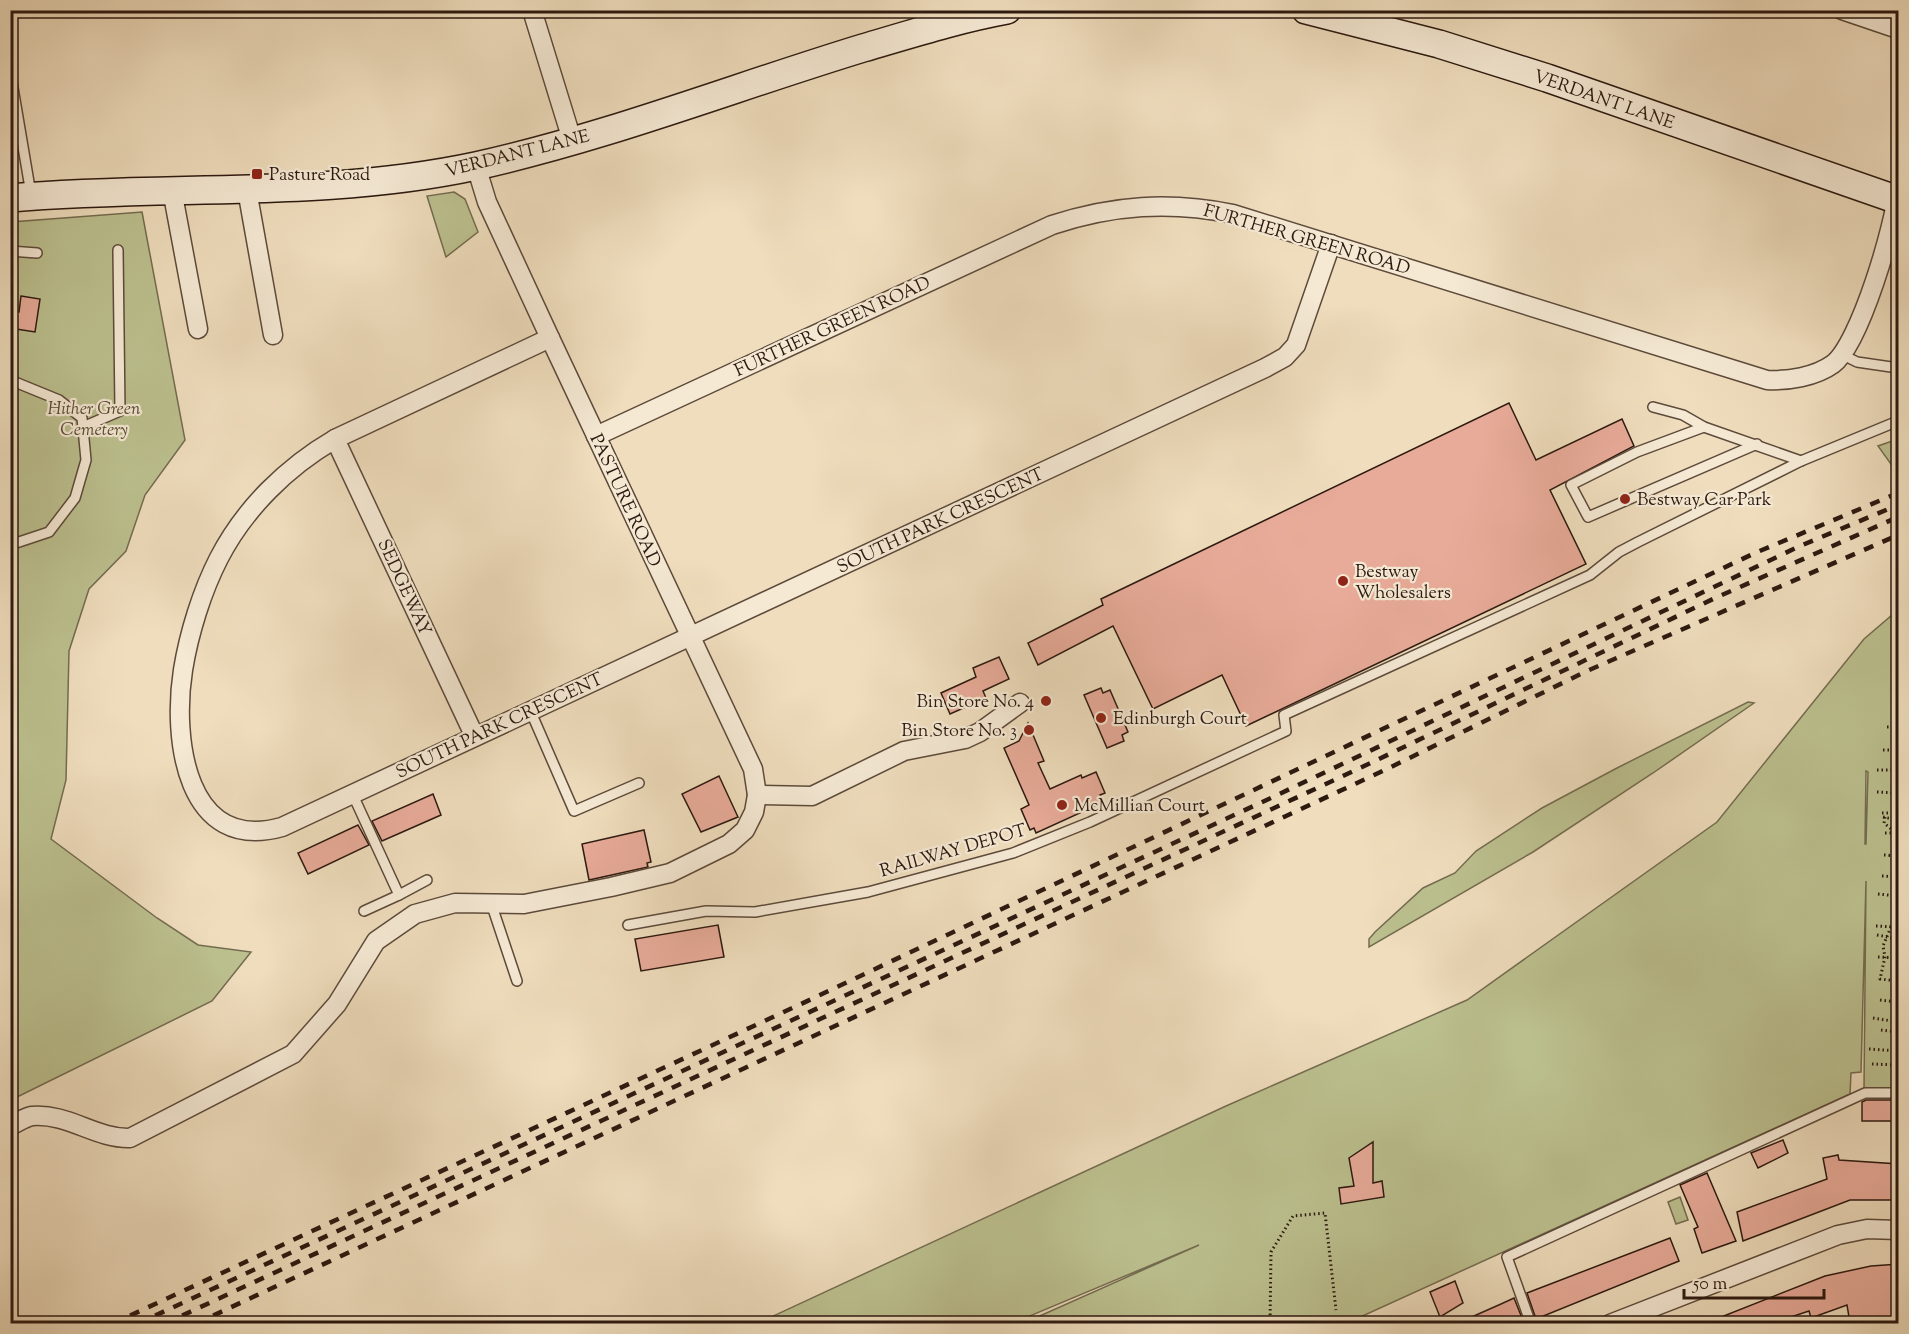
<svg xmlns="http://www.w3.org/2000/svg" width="1909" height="1334" font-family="'Sorts Mill Goudy',serif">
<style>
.green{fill:#bcc08f;stroke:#746c50;stroke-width:1.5;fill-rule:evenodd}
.building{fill:#e8ab99;stroke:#2c1910;stroke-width:1.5}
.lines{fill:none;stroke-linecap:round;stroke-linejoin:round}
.lane-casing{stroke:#5d4a3b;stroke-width:12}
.street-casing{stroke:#5d4a3b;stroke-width:21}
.secondary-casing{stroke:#2c1910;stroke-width:30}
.path{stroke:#2c1910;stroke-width:3;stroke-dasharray:1.5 3;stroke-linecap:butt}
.lane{stroke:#f5e9d4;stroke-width:9}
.street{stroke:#f5e9d4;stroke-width:18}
.secondary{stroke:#f5e9d4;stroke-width:27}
.rail{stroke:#2c1910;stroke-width:4.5;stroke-dasharray:10 10;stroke-linecap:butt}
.poi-dot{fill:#8f2418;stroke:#f5e9d4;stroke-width:2}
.labels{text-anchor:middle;stroke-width:4.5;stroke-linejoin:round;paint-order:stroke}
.street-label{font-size:18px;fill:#2c1910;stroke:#f5e9d4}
.poi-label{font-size:18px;fill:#2c1910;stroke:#f5e9d4;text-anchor:start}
.park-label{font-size:18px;font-style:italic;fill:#574b36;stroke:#f5e9d4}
</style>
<rect width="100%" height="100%" fill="#efddbd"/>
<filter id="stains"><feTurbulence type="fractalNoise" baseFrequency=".00333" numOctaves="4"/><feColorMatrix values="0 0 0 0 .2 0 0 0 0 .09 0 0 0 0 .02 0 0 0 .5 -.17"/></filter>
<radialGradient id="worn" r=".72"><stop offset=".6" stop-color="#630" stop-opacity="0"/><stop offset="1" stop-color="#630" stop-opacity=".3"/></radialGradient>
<g class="green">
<polygon points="454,192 465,199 478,232 446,257 427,196"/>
<polygon points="142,212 185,440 145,495 126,551 89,589 69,651 66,780 51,839 157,918 198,945 251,952 212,1001 11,1100 11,222"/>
<polygon points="1898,439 1898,474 1878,446"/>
<path d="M1898,610v479h-34l2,-208 -5,191 -10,1 -1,21 -505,230 -321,-1 175,-78 -186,78 -257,1 470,-218 241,-106 250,-178 147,-183zM1866,771l2,1 -2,72h-1z"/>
<polygon points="1748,702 1754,703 1653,773 1533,852 1369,947 1369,939 1375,932 1423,888 1455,873 1476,851 1542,808 1617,768"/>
<polygon points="1680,1197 1688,1220 1676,1224 1668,1202"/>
</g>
<g class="building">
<polygon points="21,296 40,299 35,332 10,328 10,311 19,312"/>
<polygon points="1509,403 1536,460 1622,419 1634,446 1550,490 1586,564 1246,726 1222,675 1153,709 1113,626 1038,665 1028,643 1103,605 1101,599"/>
<polygon points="999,657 1009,679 983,691 986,698 950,714 941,693 976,677 973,668"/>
<polygon points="1101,688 1103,693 1110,690 1128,732 1122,735 1124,741 1107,748 1084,695"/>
<polygon points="1028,723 1044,761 1038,763 1050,789 1081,775 1082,778 1096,772 1105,793 1100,795 1104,802 1036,833 1034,828 1030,830 1021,809 1029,805 1004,748 1019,741"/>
<polygon points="719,776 738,817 701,832 682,794"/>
<polygon points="433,794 441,815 382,841 372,821"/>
<polygon points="358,825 369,845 308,874 298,853"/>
<polygon points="644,830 651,862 647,863 648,867 589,880 582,844"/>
<polygon points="718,925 724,957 641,971 635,939"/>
<polygon points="1866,1100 1899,1100 1899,1121 1862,1121 1862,1102"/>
<polygon points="1783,1140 1788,1153 1758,1168 1751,1153"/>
<polygon points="1373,1142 1373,1183 1382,1181 1384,1197 1341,1204 1339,1188 1354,1186 1349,1158"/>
<polygon points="1838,1155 1839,1160 1899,1164 1899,1200 1850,1200 1743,1241 1737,1212 1827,1179 1823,1158"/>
<polygon points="1707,1173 1736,1241 1702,1253 1694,1229 1698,1227 1680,1185"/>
<polygon points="1670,1238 1679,1261 1536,1319 1527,1293"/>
<polygon points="1899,1264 1899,1323 1850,1323 1847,1305 1811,1318 1809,1311 1773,1323 1706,1323 1825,1276 1871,1266"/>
<polygon points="1455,1281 1463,1303 1440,1317 1430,1292"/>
<polygon points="1514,1298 1524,1323 1458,1323 1501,1304"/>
</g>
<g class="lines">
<defs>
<g id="lane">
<polyline points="10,70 31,194"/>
<polyline points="10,251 37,253"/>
<polyline points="1843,355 1857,362 1898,368"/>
<polyline points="10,380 59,400 82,418 86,460 75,498 49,532 10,545"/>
<polyline points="1653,407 1683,415 1704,427 1801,461"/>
<polyline points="83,427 120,411 118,250"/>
<polyline points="1704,427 1637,452 1571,485 1588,517 1757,444"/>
<polyline points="530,710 574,811 639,783"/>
<polyline points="352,793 399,895 364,911"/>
<polyline points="399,895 427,880"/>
<polyline points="491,903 517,981"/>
<polyline points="628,925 706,911 755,912 868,892 1013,853 1090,822 1286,731 1284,715 1590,575 1619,552 1638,542 1801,461 1898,421"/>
<polyline points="1531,1324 1507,1257 1865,1093 1898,1093"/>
</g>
<g id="street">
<polyline points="532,10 572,140"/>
<polyline points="1842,10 1898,29"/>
<polyline points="172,190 198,329"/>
<polyline points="247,190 273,335"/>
<path d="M550,338l-215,101c-48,28 -90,69 -116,119 -17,33 -30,75 -36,112 -11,69 3,184 99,157l983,-459 20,-11 11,-12 35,-101"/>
<path d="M596,436l456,-211c61,-20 118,-24 181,-11l534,166c21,1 48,-3 66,-16 27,-20 62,-140 65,-175"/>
<polyline points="335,439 474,735"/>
<polyline points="757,795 812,796 904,751 965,739 980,732 1020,703"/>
<path d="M10,1126c7,-3 15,-9 22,-10 36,-3 64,23 98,22l163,-84 44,-50 39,-63 39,-27 40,-11 69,1 87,-17 59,-14 59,-29 16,-14 9,-18 3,-17 -4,-26 -203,-431 -63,-136 -11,-36"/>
<polyline points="1610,1324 1838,1235 1867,1229 1898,1230"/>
</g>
<g id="secondary">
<polyline points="1306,10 1439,44 1547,78 1898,200"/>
<path d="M10,198c155,-14 312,1 466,-32 131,-29 259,-79 387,-118 48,-14 95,-29 144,-38"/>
</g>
</defs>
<use href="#lane" class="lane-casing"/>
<use href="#street" class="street-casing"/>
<use href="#secondary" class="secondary-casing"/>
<g class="path">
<polyline points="1887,727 1898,727"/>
<polyline points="1883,750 1898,750"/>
<polyline points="1877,770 1898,770"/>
<polyline points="1877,792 1898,793"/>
<polyline points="1882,813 1898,813"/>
<polyline points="1883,817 1898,820"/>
<polyline points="1885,817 1884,823 1890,828 1898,829"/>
<polyline points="1885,833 1898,833"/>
<polyline points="1884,855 1898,856"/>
<polyline points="1882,876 1898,877"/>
<polyline points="1878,894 1898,896"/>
<polyline points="1876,926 1898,927"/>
<polyline points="1891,927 1883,946 1885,957 1880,979 1898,981"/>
<polyline points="1877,935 1898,939"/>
<polyline points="1878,957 1898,958"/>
<polyline points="1880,1000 1898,1002"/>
<polyline points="1873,1018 1898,1022"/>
<polyline points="1881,1030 1898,1032"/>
<polyline points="1869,1049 1898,1051"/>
<polyline points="1872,1064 1898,1065"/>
<polyline points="1712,1319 1712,1315"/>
<polyline points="1270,1324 1271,1252 1293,1216 1325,1213 1336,1310"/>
</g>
<use href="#lane" class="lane"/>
<use href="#street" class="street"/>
<use href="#secondary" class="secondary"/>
<g class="rail">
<polyline points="112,1324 801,1004 1755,553 1898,493"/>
<polyline points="137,1324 1273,797 1800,546 1898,505"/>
<polyline points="164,1324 1358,769 1713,599 1898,517"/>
<polyline points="195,1324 1387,769 1587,671 1898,535"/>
</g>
</g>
<g class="poi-dot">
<rect x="251" y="168" width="12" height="12" rx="3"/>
<circle cx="1625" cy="499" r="6"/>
<circle cx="1343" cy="581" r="6"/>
<circle cx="1046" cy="701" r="6"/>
<circle cx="1101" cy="718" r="6"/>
<circle cx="1029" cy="730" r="6"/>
<circle cx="1062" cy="805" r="6"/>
</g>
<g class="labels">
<g class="street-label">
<text transform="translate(1604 99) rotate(19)" y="6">VERDANT LANE</text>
<text transform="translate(517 153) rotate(-14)" y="6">VERDANT LANE</text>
<text transform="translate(1307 239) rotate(16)" y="6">FURTHER GREEN ROAD</text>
<text transform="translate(832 326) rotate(-25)" y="6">FURTHER GREEN ROAD</text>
<text transform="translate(626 500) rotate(65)" y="6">PASTURE ROAD</text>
<text transform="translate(940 520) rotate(-25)" y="6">SOUTH PARK CRESCENT</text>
<text transform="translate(405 587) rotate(65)" y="6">SEDGEWAY</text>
<text transform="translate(499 725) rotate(-25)" y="6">SOUTH PARK CRESCENT</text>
<text transform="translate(953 850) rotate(-16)" y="6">RAILWAY DEPOT</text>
</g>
<g class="poi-label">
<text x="269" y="180">Pasture Road</text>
<text x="1637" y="505">Bestway Car Park</text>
<text x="1355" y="577">Bestway<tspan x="1355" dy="21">Wholesalers</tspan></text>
<text x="1034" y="707" text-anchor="end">Bin Store No. 4</text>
<text x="1113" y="724">Edinburgh Court</text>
<text x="1017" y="736" text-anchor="end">Bin Store No. 3</text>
<text x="1074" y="811">McMillian Court</text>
</g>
<g class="park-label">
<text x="94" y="414">Hither Green<tspan x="94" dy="21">Cemetery</tspan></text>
</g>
</g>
<rect width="1909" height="1334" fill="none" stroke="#efddbd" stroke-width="36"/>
<rect x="12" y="12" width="1885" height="1310" fill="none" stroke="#2c1910" stroke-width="3"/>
<rect x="18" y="18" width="1873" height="1298" fill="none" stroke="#2c1910" stroke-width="1.5"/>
<path d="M1684 1289v9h140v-9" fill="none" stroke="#2c1910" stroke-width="3"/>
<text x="1693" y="1289" font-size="18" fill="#2c1910" stroke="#f5e9d4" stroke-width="4.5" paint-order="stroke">50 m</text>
<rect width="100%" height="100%" filter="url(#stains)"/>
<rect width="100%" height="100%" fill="url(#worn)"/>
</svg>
